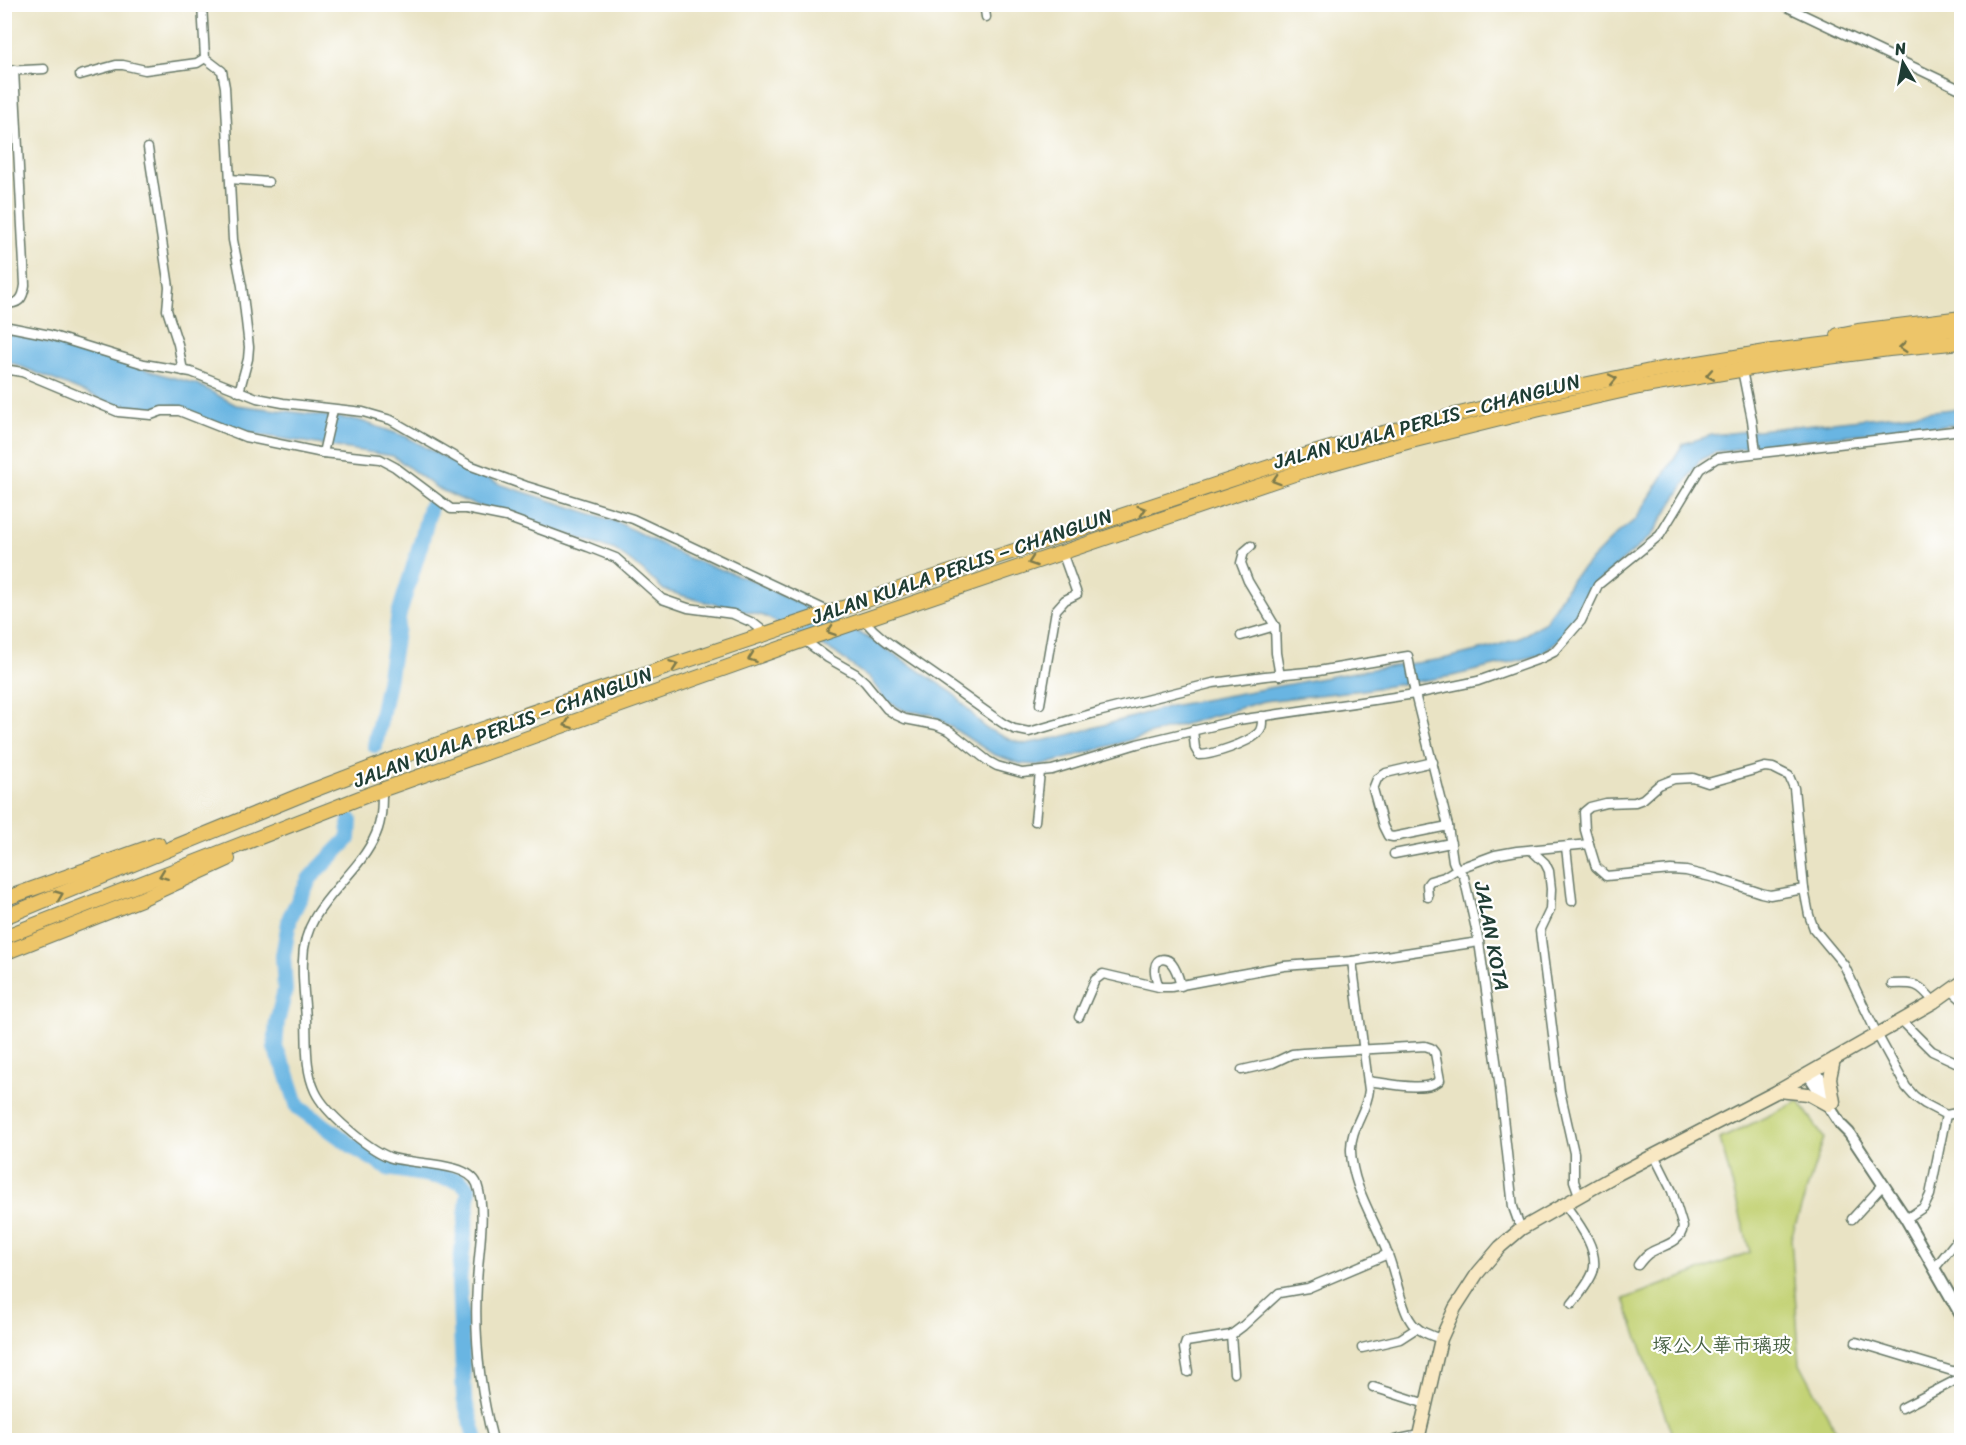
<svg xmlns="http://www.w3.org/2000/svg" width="1966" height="1445" font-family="Sriracha,'LXGW WenKai TC',sans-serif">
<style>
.green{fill:#c3d274;stroke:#718854;stroke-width:1.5}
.water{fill:#69b5e2;stroke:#44798b;stroke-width:1.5}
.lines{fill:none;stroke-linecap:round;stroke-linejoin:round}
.river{stroke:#69b5e2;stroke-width:16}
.minor-casing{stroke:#676;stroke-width:11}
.tertiary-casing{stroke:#676;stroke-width:14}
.secondary-casing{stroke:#676;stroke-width:15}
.trunk-casing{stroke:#676;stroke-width:16}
.minor{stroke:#fff;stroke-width:8}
.tertiary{stroke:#fff;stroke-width:10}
.secondary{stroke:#f8e8c3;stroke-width:12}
.trunk{stroke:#edc569;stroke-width:14}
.oneway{stroke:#7c7a4c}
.labels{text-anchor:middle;stroke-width:4.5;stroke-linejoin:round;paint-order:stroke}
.street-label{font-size:20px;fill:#1f3d34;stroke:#fff}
.park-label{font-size:20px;fill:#486244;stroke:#fff}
</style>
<rect width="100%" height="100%" fill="#fff"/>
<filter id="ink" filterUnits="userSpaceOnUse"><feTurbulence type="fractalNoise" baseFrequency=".0167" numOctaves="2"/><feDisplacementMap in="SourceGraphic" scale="12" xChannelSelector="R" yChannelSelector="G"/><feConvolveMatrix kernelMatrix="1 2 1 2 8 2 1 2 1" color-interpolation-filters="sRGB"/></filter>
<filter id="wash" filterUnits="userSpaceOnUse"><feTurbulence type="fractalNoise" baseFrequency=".008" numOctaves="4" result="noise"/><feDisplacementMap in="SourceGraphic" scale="24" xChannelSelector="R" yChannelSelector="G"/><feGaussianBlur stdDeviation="1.35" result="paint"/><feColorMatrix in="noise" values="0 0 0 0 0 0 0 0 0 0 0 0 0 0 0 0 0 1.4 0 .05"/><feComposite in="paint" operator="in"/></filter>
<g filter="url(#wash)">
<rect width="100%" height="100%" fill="#e9e3c4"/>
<polygon class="green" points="1799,1101 1824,1138 1791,1238 1800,1363 1841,1440 1674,1440 1624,1299 1750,1252 1720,1139"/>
<polygon class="water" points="4,335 16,335 100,355 160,374 197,384 236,405 358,420 407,437 454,463 502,485 617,522 688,558 757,582 790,599 834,618 880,645 953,693 985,728 1011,740 1025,744 1061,737 1171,706 1366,670 1443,659 1489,648 1520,638 1545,622 1573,578 1617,534 1636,519 1683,444 1712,435 1961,408 1962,424 1818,438 1715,452 1699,461 1652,535 1592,587 1564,635 1540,655 1452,676 1363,690 1264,701 1044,765 1021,764 993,754 931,714 906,711 886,701 871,680 834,652 764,616 694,599 664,590 641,569 615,550 467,502 437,488 393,456 253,434 210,421 176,405 153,408 115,405 5,360"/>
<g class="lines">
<g class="river">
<polyline points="375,745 388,682 399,614 421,543 430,507"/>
<polyline points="350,820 349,838 310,878 290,917 283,956 285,990 277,1022 275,1048 287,1073 298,1107 358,1150 388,1168 459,1180 469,1189 459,1281 464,1398 476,1440"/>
</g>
</g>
</g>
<g filter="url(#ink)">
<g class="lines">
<defs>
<g id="minor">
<polyline points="202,4 205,58 222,71 225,87 233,240 242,286 249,347 248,359 239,392"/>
<polyline points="984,4 986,17"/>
<polyline points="1781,4 1962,90"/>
<polyline points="4,71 44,69"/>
<polyline points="80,75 116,65 123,65 145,70 197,63 205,58"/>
<polyline points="148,148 169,287 167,310 178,344 183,371"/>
<polyline points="230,179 268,182"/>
<path d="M4,304c15,0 19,-4 21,-19l-11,-215"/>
<polyline points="4,326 50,335 144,364 191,372 257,398 283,403 363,412 391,420 469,465 526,486 633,519 830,612"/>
<polyline points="4,369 22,372 118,412 151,415 162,411 179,411 245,437 323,453 380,459 395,467 451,509 466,509 506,517 588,547 616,558 662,599 688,608 733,614 753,623 767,634"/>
<polyline points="1742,370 1752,420 1756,453"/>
<polyline points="323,453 333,410"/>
<polyline points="1251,546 1244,552 1241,563 1248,581 1275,626 1276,653 1280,676"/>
<path d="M864,620c17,20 34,29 55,44 28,19 56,40 85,60l10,5 15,3 69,-20 115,-29 52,-7 53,-5 90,-15 7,38 33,132 5,35c2,7 8,10 11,16l15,65 20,139 14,126 8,22"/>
<polyline points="1241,636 1275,626"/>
<polyline points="804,640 828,658 856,674 865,682 887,709 896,715 905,719 936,725 950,731 988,761 997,766 1022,773 1052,770 1137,744 1238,720 1415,694 1478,681 1542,658 1554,652 1581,621 1598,585 1660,535 1700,469 1717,458 1962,430"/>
<polyline points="1040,704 1056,610 1065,600 1077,594 1062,552"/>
<path d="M1193,730l2,18 4,7c14,0 48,-12 58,-21 6,-4 5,-12 5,-18"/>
<polyline points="1433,762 1386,773 1377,779 1373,789 1383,826 1388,836 1393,837 1448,826"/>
<path d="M382,790c0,15 0,30 -6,44 -20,47 -73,70 -73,127 -1,20 2,39 3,59 1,24 -1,49 9,71 10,22 52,57 74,66 21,8 79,4 88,27 10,29 1,69 0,100 -3,52 3,106 16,156"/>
<polyline points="1035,821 1040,772"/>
<polyline points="1589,844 1585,830 1584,812 1590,807 1606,803 1635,802 1643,799 1659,785 1674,779 1693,778 1708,783 1765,767 1773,768 1789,776 1794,788 1804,889 1809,915 1814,929 1844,965 1877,1034 1906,1087 1914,1096 1925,1104 1946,1115 1962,1112"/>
<polyline points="1566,847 1572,901"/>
<polyline points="1531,850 1545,863 1549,871 1551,889 1550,910 1540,931 1560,1091 1574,1153 1574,1181 1579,1195"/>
<polyline points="1394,854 1451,843"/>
<polyline points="1428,897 1427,885 1430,881 1444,877 1457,869 1495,855 1517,851 1589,844 1596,867 1606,876 1671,870 1686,871 1715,878 1761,893 1770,895 1804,889"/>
<path d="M1352,961l17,129c-2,22 -19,38 -18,61 1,37 25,70 37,104 7,17 13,52 22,65 6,11 20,15 31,19"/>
<path d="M1892,984c23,-1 27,-1 42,18"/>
<path d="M1159,987c-2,-6 -5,-13 -4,-19 1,-11 12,-11 17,-4 5,6 7,15 9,22"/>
<polyline points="1951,990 1962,1000"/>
<polyline points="1079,1017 1095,980 1103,974 1159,987 1171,987 1284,966 1352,961 1479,942"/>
<polyline points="1901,1020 1932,1051 1960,1064"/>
<path d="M1242,1070l31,-7 19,-9 11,-1 122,-7 6,2 4,5 5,27c-13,13 -54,3 -72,1"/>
<path d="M1564,1203c12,17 36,46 29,69 -4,11 -14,23 -21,32"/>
<polyline points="1852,1219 1883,1185"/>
<polyline points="1906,1219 1924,1207 1930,1195 1946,1115"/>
<path d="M1638,1265c3,-4 6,-8 10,-11 13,-9 32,-9 35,-27l-11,-36 -18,-36"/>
<polyline points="1934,1269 1962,1234"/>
<polyline points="1856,1342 1962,1374"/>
<polyline points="1362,1348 1400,1339 1417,1328"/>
<polyline points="1188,1372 1184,1348 1186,1342 1231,1335"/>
<polyline points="1234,1373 1231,1335 1243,1326 1279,1293 1308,1288 1388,1254"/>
<polyline points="1373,1387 1426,1404"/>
<polyline points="1902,1408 1962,1377"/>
<polyline points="1395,1440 1419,1435"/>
</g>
<g id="tertiary">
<polyline points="1815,1070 1832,1098"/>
<polyline points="1808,1074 1841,1125 1849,1133 1906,1219 1962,1317"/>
</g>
<g id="secondary">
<polyline points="1778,1091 1808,1094 1828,1105"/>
<polyline points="1834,1102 1830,1078 1834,1059"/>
<polyline points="1418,1440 1441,1339 1455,1308 1477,1274 1500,1247 1521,1229 1616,1175 1778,1091 1934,1002 1962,982"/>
</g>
<g id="trunk">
<polyline points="1838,335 1858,331 1962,318"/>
<polyline points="4,899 158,844"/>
<polyline points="4,917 311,791 397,758 935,577 1297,458 1375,435 1536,395 1650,371 1772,351 1962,328"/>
<polyline points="4,937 370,794 807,639 1303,471 1407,442 1536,410 1639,387 1775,364 1889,349 1962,342"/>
<polyline points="4,953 141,899 228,859"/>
</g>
</defs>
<use href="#minor" class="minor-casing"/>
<use href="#tertiary" class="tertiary-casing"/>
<use href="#secondary" class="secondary-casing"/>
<use href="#trunk" class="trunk-casing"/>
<use href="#minor" class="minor"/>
<use href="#tertiary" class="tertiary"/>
<use href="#secondary" class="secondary"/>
<use href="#trunk" class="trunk"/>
</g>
<defs><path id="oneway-chevron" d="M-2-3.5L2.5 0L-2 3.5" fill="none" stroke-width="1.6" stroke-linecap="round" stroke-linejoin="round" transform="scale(1.5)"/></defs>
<g class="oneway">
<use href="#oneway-chevron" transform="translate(1903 347) rotate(175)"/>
<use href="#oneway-chevron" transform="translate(1710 375) rotate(170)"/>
<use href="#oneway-chevron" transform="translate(1613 379) rotate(-12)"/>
<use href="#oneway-chevron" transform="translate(1276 480) rotate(162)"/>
<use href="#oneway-chevron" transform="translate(1142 510) rotate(-18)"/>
<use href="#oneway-chevron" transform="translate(1032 562) rotate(161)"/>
<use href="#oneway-chevron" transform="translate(831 631) rotate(161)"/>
<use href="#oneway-chevron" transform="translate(752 658) rotate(160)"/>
<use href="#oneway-chevron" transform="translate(674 665) rotate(-19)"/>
<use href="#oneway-chevron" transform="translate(568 724) rotate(160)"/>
<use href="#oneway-chevron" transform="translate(163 875) rotate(159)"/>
<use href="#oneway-chevron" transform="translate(59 895) rotate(-22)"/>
</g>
</g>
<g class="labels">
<g class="street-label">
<text transform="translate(1427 421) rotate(-15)" y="7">JALAN KUALA PERLIS – CHANGLUN</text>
<text transform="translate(962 566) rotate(-19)" y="7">JALAN KUALA PERLIS – CHANGLUN</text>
<text transform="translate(503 727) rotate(-20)" y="7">JALAN KUALA PERLIS – CHANGLUN</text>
<text transform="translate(1492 936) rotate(79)" y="7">JALAN KOTA</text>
</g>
<g class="park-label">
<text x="1722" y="1352">塚公人華市璃玻</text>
</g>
</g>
<rect width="1966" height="1445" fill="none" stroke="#fff" stroke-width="24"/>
<g transform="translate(1903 63) rotate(350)" stroke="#ffffff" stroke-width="4.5" paint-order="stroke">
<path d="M0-4.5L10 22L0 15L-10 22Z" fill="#1f3d34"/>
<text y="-9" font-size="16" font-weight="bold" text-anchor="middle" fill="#1f3d34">N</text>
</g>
</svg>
